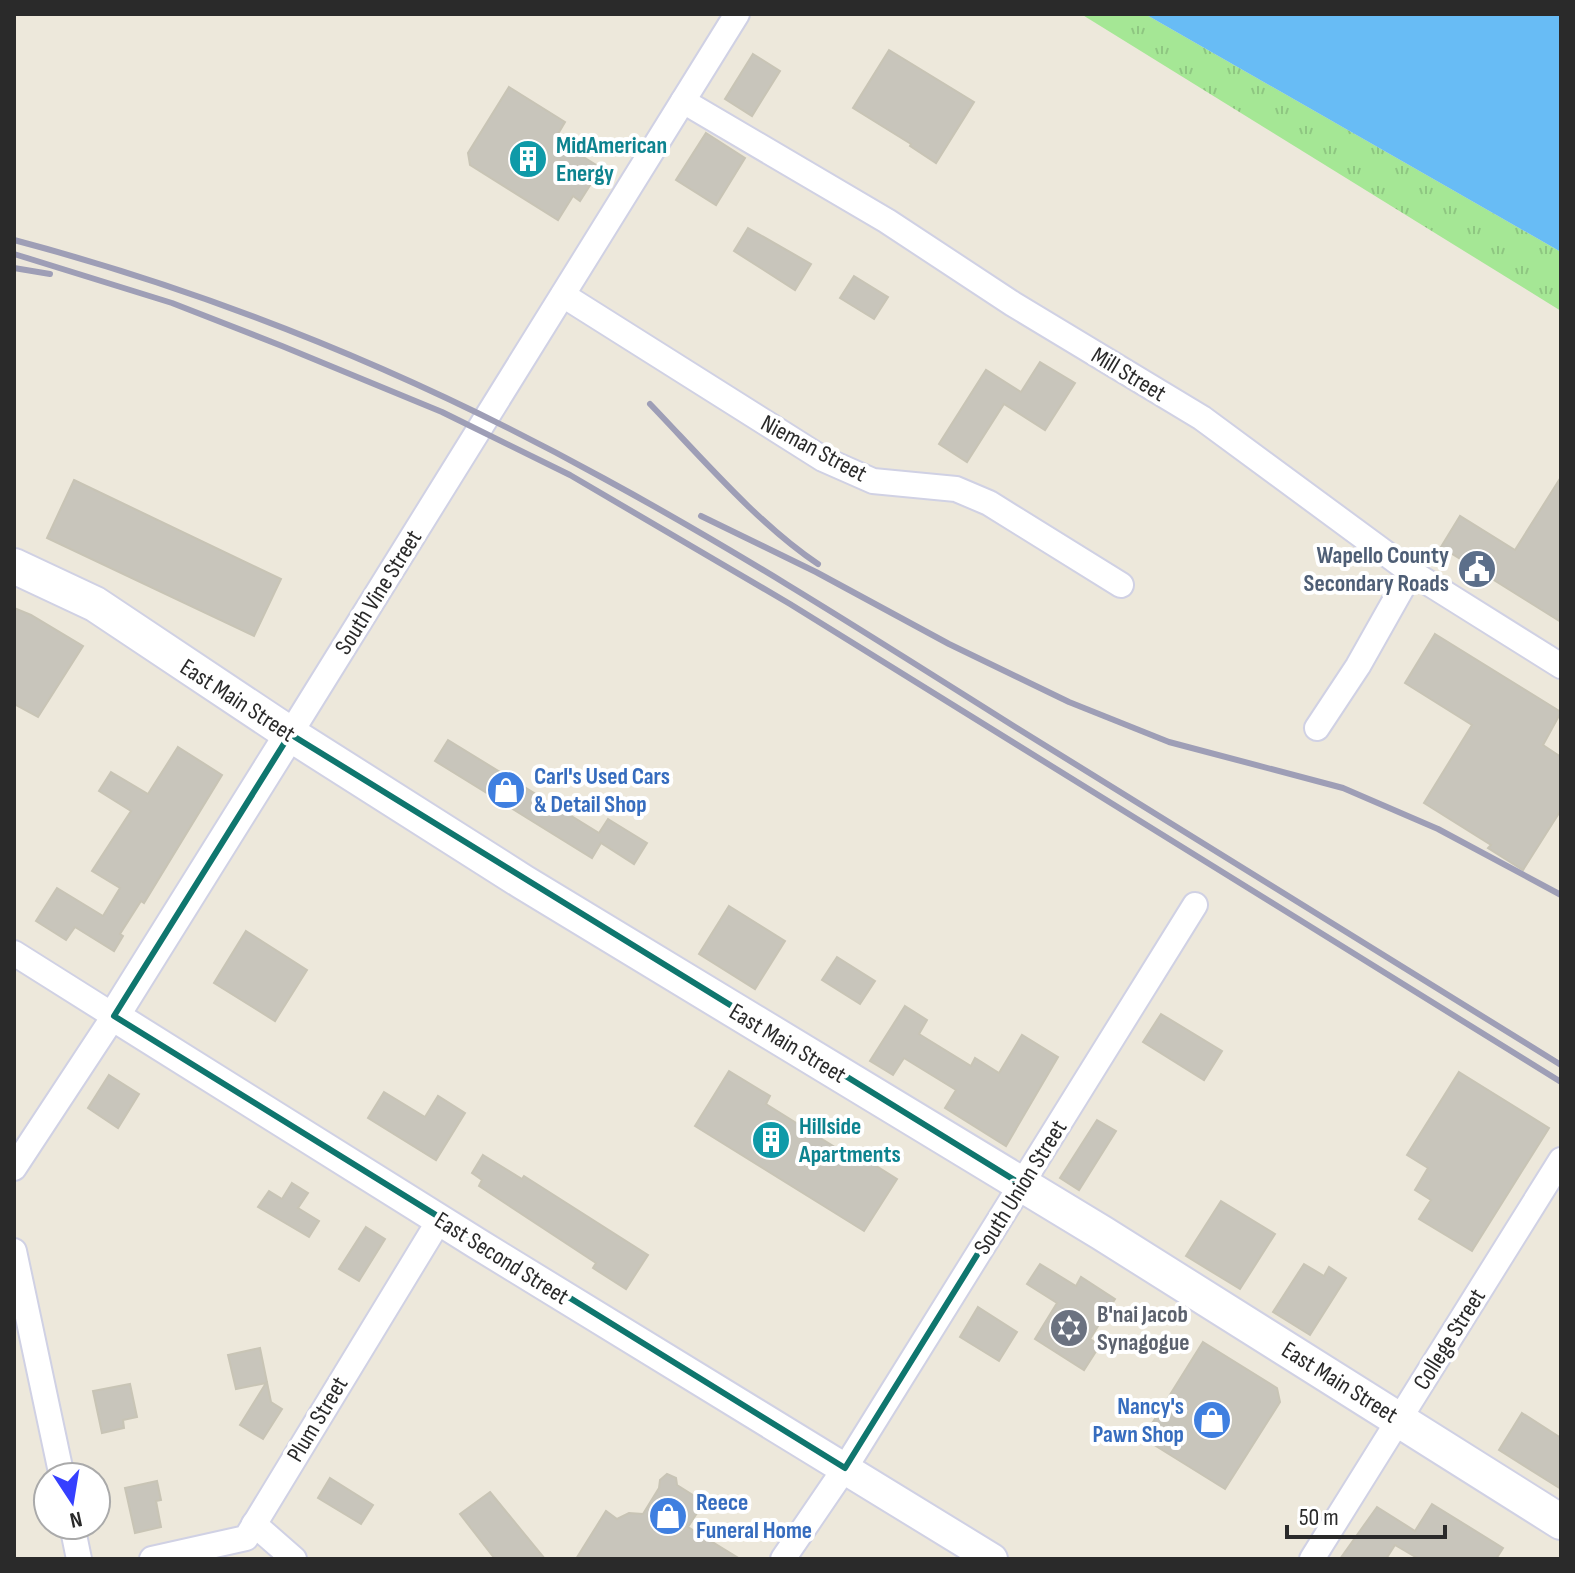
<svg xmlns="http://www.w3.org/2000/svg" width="1575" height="1573" font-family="'Sofia Sans Condensed',sans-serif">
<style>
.grass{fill:url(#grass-tufts)}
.water{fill:#68bcf5}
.building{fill:#c8c5bb;stroke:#c8c4b5;stroke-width:2}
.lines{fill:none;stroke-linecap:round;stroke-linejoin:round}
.minor-casing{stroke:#d0d1e4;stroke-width:28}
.tertiary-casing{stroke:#d0d1e4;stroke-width:34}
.secondary-casing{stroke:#d0d1e4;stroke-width:38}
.minor{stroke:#fff;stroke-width:24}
.tertiary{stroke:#fff;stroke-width:30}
.secondary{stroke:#fff;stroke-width:34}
.rail{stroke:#9e9eb6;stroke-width:6}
.marked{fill:none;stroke:#0f766e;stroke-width:6;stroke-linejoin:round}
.labels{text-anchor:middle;stroke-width:8;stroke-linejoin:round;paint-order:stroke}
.culture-label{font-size:24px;font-weight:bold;fill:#0d838f;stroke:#fff;text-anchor:start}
.street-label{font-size:24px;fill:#2a2a2a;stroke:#fff}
.service-label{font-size:24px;font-weight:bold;fill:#4e5e75;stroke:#fff;text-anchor:end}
.shop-label{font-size:24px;font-weight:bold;fill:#366cbe;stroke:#fff;text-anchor:start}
.worship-label{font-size:24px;font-weight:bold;fill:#5b616d;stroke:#fff;text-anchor:start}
</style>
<defs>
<pattern id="grass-tufts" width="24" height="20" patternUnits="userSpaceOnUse" patternTransform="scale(2)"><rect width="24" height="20" fill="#a5e795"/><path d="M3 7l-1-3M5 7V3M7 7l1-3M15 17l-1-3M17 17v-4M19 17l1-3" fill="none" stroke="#8ec681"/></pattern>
</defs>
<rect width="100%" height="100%" fill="#ede8db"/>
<polygon class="grass" points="1081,14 1145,14 1561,252 1561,311"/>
<polygon class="water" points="1145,14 1561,14 1561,252"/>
<g class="building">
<polygon points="889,50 974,102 936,163 910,146 911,144 853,108"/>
<polygon points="753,54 780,71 752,116 725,99"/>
<polygon points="509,87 565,122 555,139 601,168 580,201 573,196 558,220 470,165 468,153"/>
<polygon points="706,133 745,158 716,205 676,180"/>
<polygon points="748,228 811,264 795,290 734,251"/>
<polygon points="854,276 888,297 874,319 840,298"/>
<polygon points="1040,362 1075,383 1045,430 1004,404 967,462 939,444 986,370 1021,392"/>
<polygon points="1561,477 1561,622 1441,547 1460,516 1515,550"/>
<polygon points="74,480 281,579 254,636 47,538"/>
<polygon points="14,608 31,615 83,646 38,717 14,704"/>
<polygon points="1435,634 1561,712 1543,745 1561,757 1561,810 1523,870 1488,848 1491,845 1424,803 1472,725 1405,683"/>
<polygon points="448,740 599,833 608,819 647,843 634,864 601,843 592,858 435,761"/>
<polygon points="178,747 222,775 144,903 141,901 120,934 123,936 114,951 75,927 66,940 36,921 57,888 103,916 120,888 92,871 131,811 99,791 111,772 148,794"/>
<polygon points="729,906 785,941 755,989 699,954"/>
<polygon points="246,931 307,970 275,1021 214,983"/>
<polygon points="837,957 875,981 860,1004 822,980"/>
<polygon points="905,1006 927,1020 919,1034 971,1066 975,1058 999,1073 1022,1035 1058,1057 1006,1146 945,1108 956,1090 904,1058 893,1075 870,1061"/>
<polygon points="1161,1014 1222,1051 1204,1080 1143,1042"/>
<polygon points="729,1071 770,1096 766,1104 854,1159 857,1154 897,1179 864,1231 695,1126"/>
<polygon points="1459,1072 1549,1128 1472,1251 1419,1219 1431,1200 1415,1190 1428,1168 1407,1155"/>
<polygon points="109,1075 139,1094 118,1128 88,1108"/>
<polygon points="384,1092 425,1117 438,1096 465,1113 436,1160 368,1118"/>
<polygon points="1097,1120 1116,1131 1079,1190 1060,1178"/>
<polygon points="483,1155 522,1179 524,1176 648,1255 626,1289 593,1268 596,1263 479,1186 482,1180 472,1173"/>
<polygon points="292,1183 308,1193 298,1208 319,1221 309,1237 258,1207 269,1191 282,1199"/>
<polygon points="1221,1201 1275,1234 1240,1289 1186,1256"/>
<polygon points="366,1227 385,1239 359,1281 339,1269"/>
<polygon points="1040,1264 1076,1286 1081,1277 1115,1299 1090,1339 1100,1345 1084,1370 1035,1339 1057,1303 1027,1284"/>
<polygon points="1304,1264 1324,1276 1329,1267 1346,1278 1310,1335 1273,1312"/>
<polygon points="978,1307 1017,1332 999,1361 960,1337"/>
<polygon points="1203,1342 1277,1388 1280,1402 1225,1489 1143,1438"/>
<polygon points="260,1348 271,1402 282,1409 263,1439 240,1425 266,1383 236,1389 228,1355"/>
<polygon points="130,1384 137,1417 123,1420 124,1428 102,1433 93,1391"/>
<polygon points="1522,1413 1561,1438 1561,1489 1499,1450"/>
<polygon points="667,1474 676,1478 677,1485 704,1502 688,1527 740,1559 576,1559 606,1511 617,1519 629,1513 643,1514 659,1488 660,1480"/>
<polygon points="330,1478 373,1505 361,1524 318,1498"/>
<polygon points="157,1481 161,1500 156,1501 161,1527 135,1533 125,1488"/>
<polygon points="490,1492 545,1559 495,1559 460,1514"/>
<polygon points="1432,1504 1503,1548 1496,1559 1419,1559 1395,1545 1386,1559 1340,1559 1377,1507 1415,1531"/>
</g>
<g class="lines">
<defs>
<g id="minor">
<polyline points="683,101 887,221 1013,304 1202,418 1411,572 1561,666"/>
<polyline points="563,295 823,459 873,481 956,489 989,503 1121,585"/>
<polyline points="1317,728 1358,666 1411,572"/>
<polyline points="290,734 737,14"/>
<polyline points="14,953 114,1016 14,1168"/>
<polyline points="14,1251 62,1477"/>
<polyline points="254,1524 294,1559"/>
<polyline points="72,1525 79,1559"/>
<polyline points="152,1559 246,1538 440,1219"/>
<polyline points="783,1559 845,1468 1195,905"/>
<polyline points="1312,1559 1561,1160"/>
</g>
<polyline id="tertiary" points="290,734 114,1016 478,1244 992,1559"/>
<polyline id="secondary" points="14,566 95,604 290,734 523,882 1102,1233 1561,1522"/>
</defs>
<use href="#minor" class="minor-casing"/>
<use href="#tertiary" class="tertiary-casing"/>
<use href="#secondary" class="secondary-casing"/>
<use href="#minor" class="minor"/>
<use href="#tertiary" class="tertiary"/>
<use href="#secondary" class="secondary"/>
<g class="rail">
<path d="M14,240c204,54 404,136 589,238 140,76 274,162 409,247 183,114 366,227 549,340"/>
<polyline points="14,254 172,303 282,346 442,412 570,475 790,604 1561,1082"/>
<polyline points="14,268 50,274"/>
<path d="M650,404c50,52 109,121 168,160"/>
<polyline points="701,516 816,572 949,644 1069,702 1169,742 1343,788 1438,829 1561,895"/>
</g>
</g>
<path class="marked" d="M290,734l731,450 -176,284 -731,-452z"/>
<defs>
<symbol id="building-disc" viewBox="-11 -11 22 22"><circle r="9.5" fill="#0f9aa8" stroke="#fff"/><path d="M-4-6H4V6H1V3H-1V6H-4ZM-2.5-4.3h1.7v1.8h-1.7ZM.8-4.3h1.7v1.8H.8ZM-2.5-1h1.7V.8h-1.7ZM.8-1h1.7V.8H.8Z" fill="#fff"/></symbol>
<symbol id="civic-disc" viewBox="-11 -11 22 22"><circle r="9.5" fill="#5c6f8a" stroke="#fff"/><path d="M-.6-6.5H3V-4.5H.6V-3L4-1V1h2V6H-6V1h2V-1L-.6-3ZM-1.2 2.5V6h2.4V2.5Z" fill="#fff"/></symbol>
<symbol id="shop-disc" viewBox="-11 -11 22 22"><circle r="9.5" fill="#3f7fe0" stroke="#fff"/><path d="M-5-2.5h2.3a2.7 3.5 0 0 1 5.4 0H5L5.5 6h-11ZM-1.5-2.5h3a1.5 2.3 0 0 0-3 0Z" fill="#fff"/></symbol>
<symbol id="synagogue-disc" viewBox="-11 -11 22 22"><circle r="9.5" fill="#6b7280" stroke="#fff"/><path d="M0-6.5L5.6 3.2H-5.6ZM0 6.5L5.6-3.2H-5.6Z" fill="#fff"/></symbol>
</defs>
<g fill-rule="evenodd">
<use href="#building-disc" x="506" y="137" width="44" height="44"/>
<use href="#civic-disc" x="1455" y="547" width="44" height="44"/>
<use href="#shop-disc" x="484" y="768" width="44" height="44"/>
<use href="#building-disc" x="749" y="1118" width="44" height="44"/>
<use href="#synagogue-disc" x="1047" y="1306" width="44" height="44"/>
<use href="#shop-disc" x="1190" y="1398" width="44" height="44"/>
<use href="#shop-disc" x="646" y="1494" width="44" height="44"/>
</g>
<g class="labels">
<g class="culture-label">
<text x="556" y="153">MidAmerican<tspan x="556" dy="28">Energy</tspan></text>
<text x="799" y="1134">Hillside<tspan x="799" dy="28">Apartments</tspan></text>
</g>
<g class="street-label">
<text transform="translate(1129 374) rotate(31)" y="8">Mill Street</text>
<text transform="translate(814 448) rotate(28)" y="8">Nieman Street</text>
<text transform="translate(378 592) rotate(-58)" y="8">South Vine Street</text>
<text transform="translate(238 700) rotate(33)" y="8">East Main Street</text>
<text transform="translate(788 1043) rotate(31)" y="8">East Main Street</text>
<text transform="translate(1020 1187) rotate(-58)" y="8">South Union Street</text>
<text transform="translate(502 1258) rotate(32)" y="8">East Second Street</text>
<text transform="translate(1449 1339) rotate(-58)" y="8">College Street</text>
<text transform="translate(1340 1382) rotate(32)" y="8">East Main Street</text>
<text transform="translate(317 1419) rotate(-59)" y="8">Plum Street</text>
</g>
<g class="service-label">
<text x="1449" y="563">Wapello County<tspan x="1449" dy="28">Secondary Roads</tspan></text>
</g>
<g class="shop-label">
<text x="534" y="784">Carl's Used Cars<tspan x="534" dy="28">&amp; Detail Shop</tspan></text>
<text x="1184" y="1414" text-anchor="end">Nancy's<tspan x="1184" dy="28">Pawn Shop</tspan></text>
<text x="696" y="1510">Reece<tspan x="696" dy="28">Funeral Home</tspan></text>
</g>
<g class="worship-label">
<text x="1097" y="1322">B'nai Jacob<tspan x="1097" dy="28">Synagogue</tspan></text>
</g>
</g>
<rect width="1575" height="1573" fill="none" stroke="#2a2a2a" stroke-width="32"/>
<g transform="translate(72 1501) rotate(168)"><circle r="38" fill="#ffffff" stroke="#aaaaaa" stroke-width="2"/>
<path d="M0-6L14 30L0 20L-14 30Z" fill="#3640ff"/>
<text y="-12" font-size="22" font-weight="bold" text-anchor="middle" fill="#2a2a2a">N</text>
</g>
<path d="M1287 1525v12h158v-12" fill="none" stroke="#2a2a2a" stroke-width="4"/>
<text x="1299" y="1525" font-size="24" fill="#2a2a2a" stroke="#ffffff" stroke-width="6" paint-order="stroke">50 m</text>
</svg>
